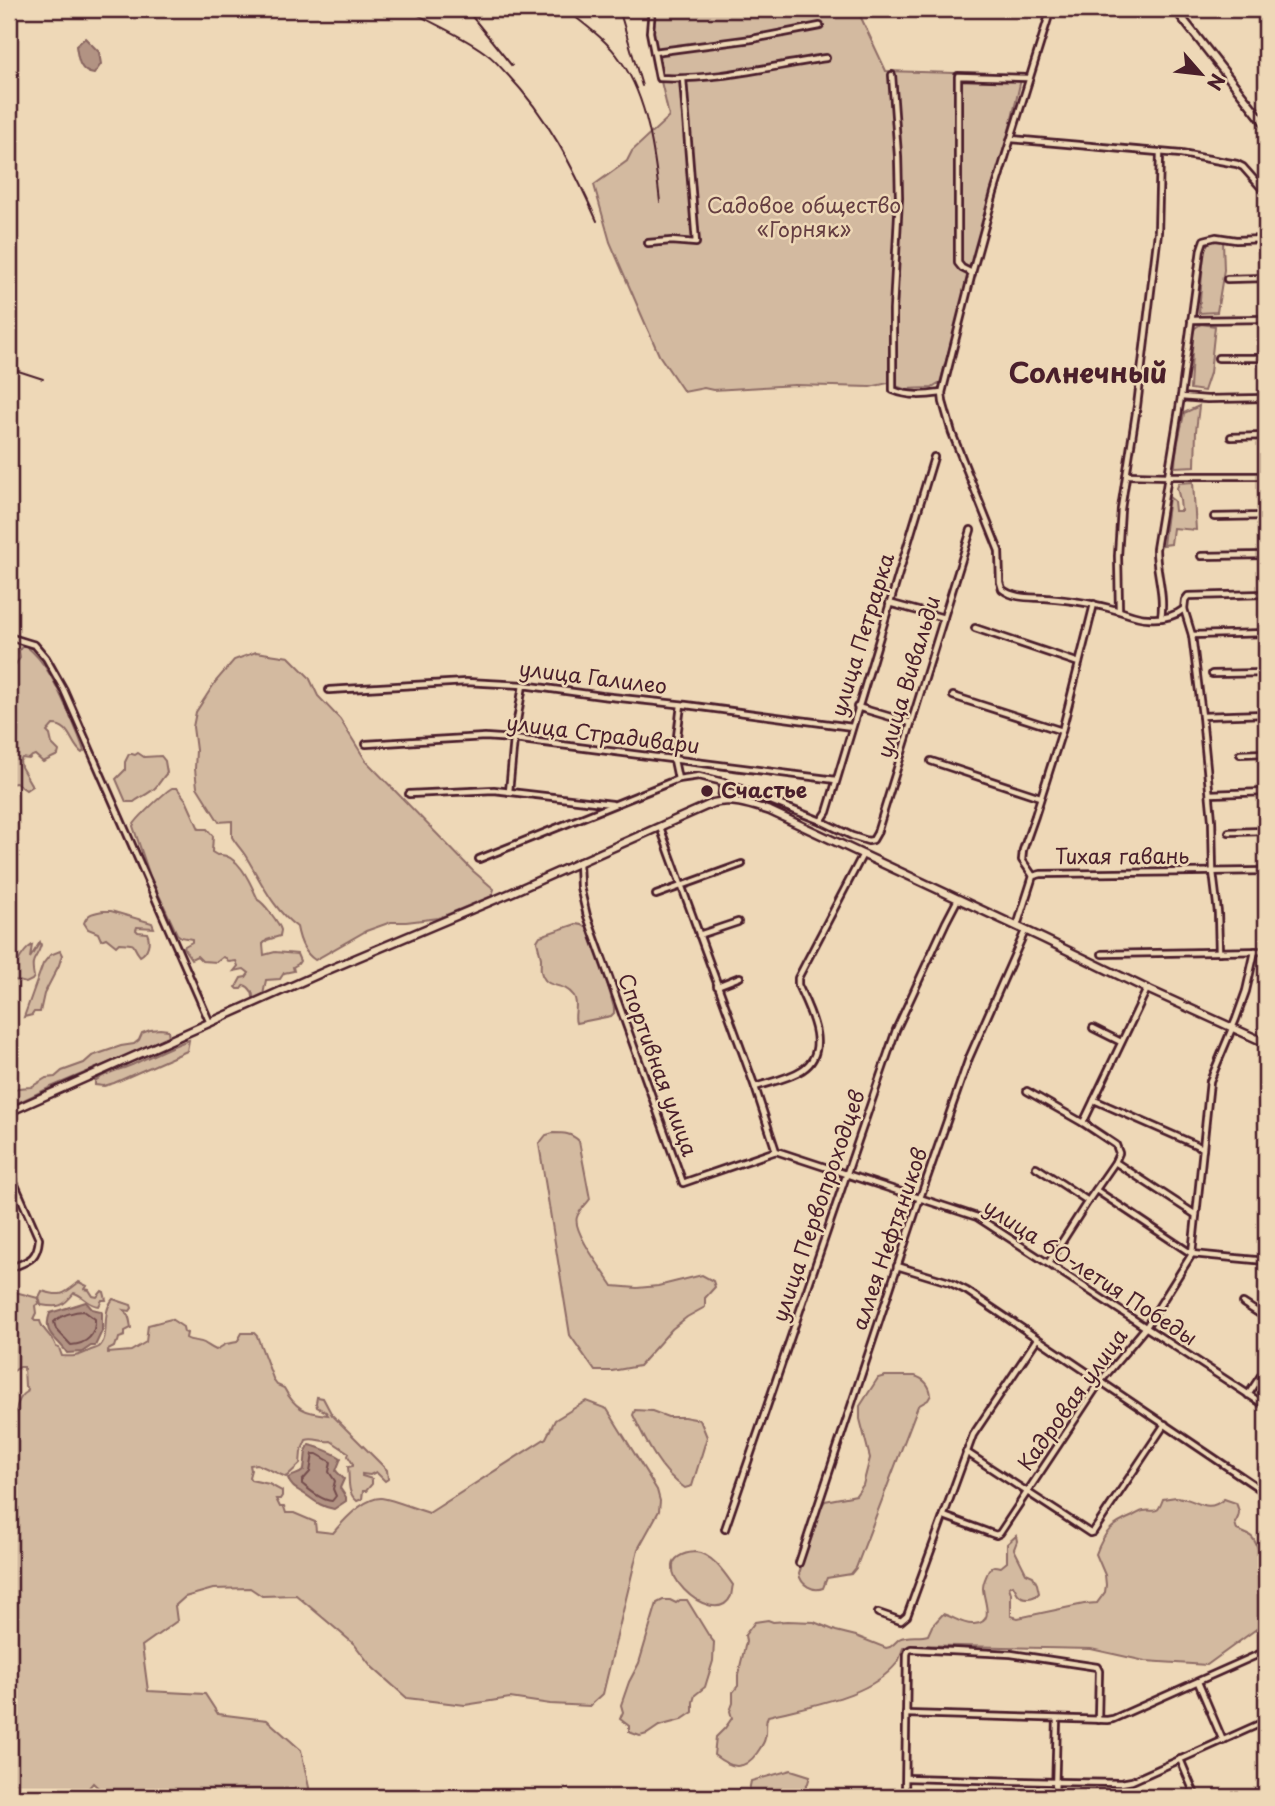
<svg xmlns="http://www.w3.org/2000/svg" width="1275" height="1806" font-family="'Playpen Sans',sans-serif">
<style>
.green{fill:#d3baa0;stroke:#8e6c66;stroke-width:2}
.water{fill:#b29383;stroke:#886560;stroke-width:2}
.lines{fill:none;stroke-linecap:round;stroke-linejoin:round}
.shore{stroke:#744d4e;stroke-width:2}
.street-casing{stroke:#4a1f2b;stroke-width:10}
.secondary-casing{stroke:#4a1f2b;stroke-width:11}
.street{stroke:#eed8b7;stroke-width:4.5}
.secondary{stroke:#eed8b7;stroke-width:6}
.rail{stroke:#4a1f2b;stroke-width:2}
.poi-dot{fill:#4a1f2b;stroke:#eed8b7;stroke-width:2.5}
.labels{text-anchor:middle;stroke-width:5;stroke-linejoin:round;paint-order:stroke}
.park-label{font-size:21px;fill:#653e42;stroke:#eed8b7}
.street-label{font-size:21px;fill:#4a1f2b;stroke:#eed8b7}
.poi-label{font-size:21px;font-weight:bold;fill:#4a1f2b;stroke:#eed8b7;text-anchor:start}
.district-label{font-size:28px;font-weight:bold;fill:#4a1f2b;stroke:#eed8b7}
</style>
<rect width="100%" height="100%" fill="#eed8b7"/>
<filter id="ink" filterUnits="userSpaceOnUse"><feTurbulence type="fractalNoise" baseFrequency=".0143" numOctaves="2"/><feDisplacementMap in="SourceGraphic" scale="14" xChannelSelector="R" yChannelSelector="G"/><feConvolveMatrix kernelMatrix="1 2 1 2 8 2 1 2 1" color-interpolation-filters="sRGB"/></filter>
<g filter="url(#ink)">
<g class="green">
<path d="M653,9h204l29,62 136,4 -11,48 -71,260 -8,5 -28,1 -16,-6 -18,4 -75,-2 -82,5 -9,-2 -20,4 -25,-37 -21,-48 -28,-65 -16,-57 33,-24 5,-10 37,-34c-7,-36 -20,-72 -16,-108z"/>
<polygon points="1211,240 1223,241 1224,270 1217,312 1199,313 1204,249"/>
<polygon points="1201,324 1215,326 1210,373 1204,391 1190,389 1193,333 1195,328"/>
<path d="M1199,406l-3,25 -1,35 -20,1c0,-19 6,-36 9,-54z"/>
<polygon points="1193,482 1196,530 1173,528 1171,544 1163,545 1169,497 1174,501 1175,511 1181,511 1180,500 1177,488 1179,483"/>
<path d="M22,646h4c23,18 34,48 46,74 4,10 9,20 12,31l-2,2c-12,-9 -11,-28 -29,-28l-6,7 3,3 2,9 7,7 -1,4 -15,7 -8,-7 -3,1 -3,3 -7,-1 -2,3 1,6 11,19 -6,4 -10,-7 -7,1v-36l6,-7 3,-10 -4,-11v-17l4,-1 1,-4 -10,-6v-19l11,-15 -1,-7z"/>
<path d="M256,652l33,5 20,20 9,19 22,23 26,42 107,110 21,18 -2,7 -53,22 -33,4h-15l-25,9 -51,29c-11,-7 -16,-22 -18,-33 -24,-17 -37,-48 -52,-72 -4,-6 -9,-11 -13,-18v-16l-13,1 -22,-35 -2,-18 1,-19 -3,-23 3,-15 20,-31 18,-21z"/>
<path d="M138,753l6,4 17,-1 4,5 2,12c-5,5 -8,11 -12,15 -6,6 -15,9 -21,14h-8l-10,-23 9,-9v-8l4,-8h3l3,1z"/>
<path d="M172,788h5l9,12 13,29h8l6,7 -1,16 5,3c21,-3 34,29 41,45 6,3 21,23 23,30 0,2 -1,4 -1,6l-13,4 -4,4 1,11 11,-3 22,2 3,7 -2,3 -5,3 1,4 -10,2 -4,6 -14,1 -3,15 -5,5h-5c1,-7 -3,-13 -9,-15l-3,4h-3l-2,-2 5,-9 5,-1 3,-4 -5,-4 -10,2 4,-5 -2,-5 -7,1 -3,-4 -3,-1 -6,5 -15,-1 -5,-5 -6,3 -8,-12 9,-5v-3l-11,-2 -4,-3 -27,-58 -17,-50c3,-7 32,-34 39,-38z"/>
<path d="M103,911h8l41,12 2,5 -17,-1 -1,3 2,2 9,1c4,8 1,19 -7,23 -11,-14 0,-11 -21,-13l-3,3 -10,-8 -5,2 -3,-7 -10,-4 -4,-6c4,-10 9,-10 19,-12z"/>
<path d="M576,924l6,1 5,3 18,46 9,34v5l-3,3 -35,7c-3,-8 3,-18 -2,-27 -9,-13 -23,-8 -29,-16 -6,-7 -4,-14 -4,-22 -1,-5 -3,-11 -4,-17l3,-5z"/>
<path d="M40,942l1,3c-5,17 -11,11 -7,32l-2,3 -6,3 -11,-3 -6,5c0,-10 14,-35 23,-40l-2,13z"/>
<polygon points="60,951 62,955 59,965 44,994 40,1012 34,1012 32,1015 24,1017 43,964 50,955"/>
<path d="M160,1029l8,1 1,7c-10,5 -18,6 -27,12l-91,38 -42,20v-12l9,-7 13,-1 15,-9 9,-1 7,-6 22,-8 8,-7 29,-10 13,-2 5,-4 3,-7 8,-3z"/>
<path d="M189,1040l-2,11 -73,32 -10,3 -9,-1v-4c13,-10 27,-11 41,-18 18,-8 35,-17 53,-23z"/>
<path d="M553,1133c11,0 18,0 26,8l11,58c-4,6 -11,11 -13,18 -5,14 27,55 36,69l24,2 21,-2 44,-11 11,6 2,6 -10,11v9l-18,10 -15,12 -33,37 -27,5h-17l-25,-36 -31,-191 7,-9z"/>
<path d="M79,1282l8,4 -2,3 4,1 4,6 4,1 5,-6 2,1 2,8h-4l-3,6c-10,0 -16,-11 -25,-13 -11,14 -15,15 -33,12l-2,-8 3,-6c19,6 21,4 37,-9z"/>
<path d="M9,1293h10l19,5 1,5 -4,3 1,7 -3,6 2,2h5c2,10 15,17 16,26l3,1 3,8c12,1 16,0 27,-5 3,-2 7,-2 10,-4 12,-10 1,-33 14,-48l18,6 1,3 -2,3 -6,-1c6,5 6,12 7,18l-6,3v5l-6,2 -1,4 -3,2 -1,3 -6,3v3l23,-2 15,-9 2,-17 23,-6 12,8 1,5 3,1 -1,5c6,4 13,2 18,5 5,3 7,5 12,7l10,-6 11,-2 5,-9h12l3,3 17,45 3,4 7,3c11,21 21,25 44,27l-2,-3 -9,-5 -1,-4 1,-6 6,1 9,17 55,55 1,9 -3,2 -9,-9 -6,3 -8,-1v2l10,3v5l-6,7h-3l-1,8 -5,2c-11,-9 -7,-21 -9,-34l5,-1v-2l-5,-8 1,-3 -18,-12c-9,2 -16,-4 -25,-1l-5,12 -1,12 -14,13 -29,-13 -7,1 1,5 -2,7 2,3 18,4 13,7v5l-2,3h-4l4,8h4l2,6h8l21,9 1,9 17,2c10,-12 31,-35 48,-35 8,0 38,12 48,15l117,-75 9,-18 31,-19 21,8 50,81 3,11 -1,10 -21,38 -35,145 -13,12 -40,-2 -40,-6 -45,7 -58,-7 -35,-31 -18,-23 -58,-49 -34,1 -12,-8 -37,1 -28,8 -10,9 2,15 -35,25 6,45 57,3 13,20 49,6 34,30 10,47h-203l-15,-14 -12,14h-72v-378h5c2,-10 4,-22 13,-27l1,-3 -3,-3 -1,-19h-4l-8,5h-3z"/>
<path d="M885,1376h30c9,3 15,10 16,19l-3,5 -10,6 -62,162 -5,6 -24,4 -4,10c-10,4 -22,-3 -24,-14 6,-18 14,-59 26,-73l31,-6 7,-10 7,-27 -10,-39v-13l18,-28z"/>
<path d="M635,1410l17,1 16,6h16l16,3 7,17 -15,49 -7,2c-24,-15 -40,-48 -52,-73z"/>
<path d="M1176,1497c20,1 30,18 48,2l12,4c4,9 4,12 -1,20l2,7c15,6 16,5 22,21 5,11 3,0 4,12l3,2v57l-59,43 -62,-4 -54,-12 -178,-4 -10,3c-2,5 -3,12 -6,15 -28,35 -88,42 -129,53 -4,8 0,15 -3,22 -1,6 -5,10 -8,15 -14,19 -26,15 -43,2l2,-18 9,-9 7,-10 -2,-7 3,-8v-11l5,-6v-11l8,-33 -1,-7 10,-13 13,-2 5,2 14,-1 27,1 22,9 20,5 30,12 4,-1c3,-2 6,-5 9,-8 9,-5 20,-1 29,-4l4,-9 11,-12c11,3 19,11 31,10 22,-1 9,-24 9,-36 0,-6 3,-11 5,-16 4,-7 6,-7 13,-5l6,-5v-18l9,-8 1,5 -3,8 12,24 7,3 4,8 2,9c-5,6 -16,7 -21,1 -2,-3 -3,-6 -5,-9l-4,2 2,6v23l7,2 66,-14 13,-1 8,-11 1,-7 -1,-10 -9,-21c8,-22 15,-29 37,-38 1,-1 9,-5 10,-5 13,-2 14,5 20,-12z"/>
<path d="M695,1552c16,1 29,20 38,33 -1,3 -1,7 -2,11 -17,37 -96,-39 -36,-44z"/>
<polygon points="663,1600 670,1600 676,1603 680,1600 687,1600 709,1636 714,1642 713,1661 705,1687 695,1695 693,1702 693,1712 681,1720 659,1726 647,1734 640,1736 629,1732 629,1726 620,1719 623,1712 621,1705 629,1682 639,1663 657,1603"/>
<path d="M791,1770l19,6 -2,7 -10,14h-87c6,-3 14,-7 21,-7 7,0 10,2 17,1l2,-10z"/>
</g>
<g class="water">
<path d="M85,38l14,14 2,12 -7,10c-15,-2 -16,-15 -18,-28z"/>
<path d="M86,1302l6,7 9,2 1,2v18l-7,15h-4l-9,6 -15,1c-10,-16 -25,-18 -17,-40z"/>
<path d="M309,1445c7,1 27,9 32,13l-5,13 8,8 -4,9 6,9v4l-12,8c-11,-2 -17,-6 -25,-12 -9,-7 -18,-8 -21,-19 6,-4 10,-2 16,-8l2,-19z"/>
</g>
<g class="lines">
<g class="shore">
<path d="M84,1311l11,8c1,16 -8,25 -24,26l-15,-16 -2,-7c6,-7 21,-11 30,-11z"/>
<path d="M313,1454h4l14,8 -2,10 6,9 -2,8 3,7 -4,5c-11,-1 -21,-10 -30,-17v-3l8,-9z"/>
</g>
<defs>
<g id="street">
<path d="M652,9l-2,23 9,46c56,3 112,-12 167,-20"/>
<path d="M1051,9l-57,184 -22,80 -30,120 1,9 9,31 47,118 1,31 2,7c12,10 29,8 43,9 24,2 48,5 71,12 11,3 20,8 32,8 13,1 26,-1 36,-9l1,-9 3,-4 78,-2"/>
<polyline points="654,52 752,39 820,26"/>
<path d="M892,75l6,81 1,41 -6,113v80c16,7 33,5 49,3"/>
<polyline points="1011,139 1181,154 1237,164 1243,167 1266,193"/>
<polyline points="648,243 671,241 696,243 683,79"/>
<polyline points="972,273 962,268 958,263 958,76 1028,78"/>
<polyline points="1227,279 1266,278"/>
<polyline points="1191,320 1266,319"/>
<polyline points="1218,358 1266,358"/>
<polyline points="1181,397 1207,399 1266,398"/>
<polyline points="1231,437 1266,436"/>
<polyline points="1128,475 1167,476 1266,476"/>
<polyline points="1214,517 1266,516"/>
<polyline points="1201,556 1266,555"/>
<polyline points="889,603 944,618"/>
<polyline points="1184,609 1192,635 1202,716 1212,820 1213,872 1218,913 1219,952"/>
<polyline points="1119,610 1118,556 1121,509 1137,406 1158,232 1160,153"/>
<path d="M1161,618c4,-25 -5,-45 -5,-69l25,-152 20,-148 3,-9 12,-3 20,3 30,-1"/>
<polyline points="975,628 1079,663"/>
<polyline points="1192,635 1266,633"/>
<polyline points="9,637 35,645 46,658 64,690 210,1023"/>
<polyline points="1212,674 1266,673"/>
<polyline points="329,690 466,682 523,685 602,696 686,705 852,727"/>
<polyline points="953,696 1062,731"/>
<polyline points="857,707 911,723"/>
<polyline points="1202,716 1266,714"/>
<polyline points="366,744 485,737 514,739 836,780"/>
<polyline points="1240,754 1266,753"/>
<polyline points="931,761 1040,797"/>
<polyline points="678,779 674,760 681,705"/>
<polyline points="509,792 514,739 523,685"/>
<polyline points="409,794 494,790 612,804"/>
<polyline points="1210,794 1266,792"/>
<polyline points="721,801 723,782"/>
<polyline points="821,821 827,812 934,457"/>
<polyline points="660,827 755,1087 776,1151 977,1217 1266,1406"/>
<polyline points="1229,832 1266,831"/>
<polyline points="479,859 678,779 699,776 723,782 821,821 852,836 868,841 873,840 877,833 971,530"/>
<polyline points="579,862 580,887 587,916 683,1183 776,1151"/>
<polyline points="1033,876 1022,860 1023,850 1035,816 1062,731 1094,604"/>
<polyline points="656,895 742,864"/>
<polyline points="1017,926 1033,876 1041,874 1266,871"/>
<polyline points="699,935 738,922"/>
<polyline points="1102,954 1266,951"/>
<polyline points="717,986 740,977"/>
<polyline points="1093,1028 1121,1042"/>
<path d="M755,1087c15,-5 33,-8 47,-17 30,-19 7,-61 -4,-85v-7l65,-124"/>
<polyline points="1027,1091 1083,1123"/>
<polyline points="1094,1100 1203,1148"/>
<polyline points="1115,1162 1196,1215"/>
<polyline points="1036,1167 1088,1201"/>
<path d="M9,1171l30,68c-2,22 -12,22 -30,30"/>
<polyline points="1096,1190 1192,1254 1266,1261"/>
<polyline points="1049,1262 1088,1201 1115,1162 1119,1153 1116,1145 1083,1123 1147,989"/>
<polyline points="897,1266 949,1282 967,1291 1266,1493"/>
<polyline points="1243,1303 1266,1318"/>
<polyline points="1248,1395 1266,1368"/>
<polyline points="966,1452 1090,1533 1093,1532 1165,1424"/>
<polyline points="944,1516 990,1533 996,1535 1000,1533 1100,1382 1146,1327 1192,1254 1210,1081 1236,1019 1246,991 1255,951"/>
<polyline points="725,1529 896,1030 946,922 958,899"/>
<polyline points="799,1563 920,1198 969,1058 1025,931"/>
<polyline points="878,1613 901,1621 907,1616 973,1435 1037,1339"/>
<polyline points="1198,1682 1223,1741"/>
<polyline points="906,1714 1107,1720 1113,1719 1266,1651"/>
<polyline points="1180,1759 1196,1797"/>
<polyline points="906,1778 1056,1782 1121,1783 1132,1781 1266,1721"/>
<polyline points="905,1797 907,1654 908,1651 911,1649 1011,1654 1097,1667 1099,1671 1098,1720"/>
<polyline points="1055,1797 1057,1719"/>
<polyline points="1262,1797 1266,1795"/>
</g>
<g id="secondary">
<polyline points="1175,9 1266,125"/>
<path d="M9,1112l319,-142 178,-75 207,-92c20,-5 38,2 57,8l274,128 103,50 119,54"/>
</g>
</defs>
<use href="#street" class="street-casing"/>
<use href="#secondary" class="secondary-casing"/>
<use href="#street" class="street"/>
<use href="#secondary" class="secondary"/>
<g class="rail">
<path d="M408,9c26,16 56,27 80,46 7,5 13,13 19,19 41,43 66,93 90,147"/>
<polyline points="466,9 512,66"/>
<path d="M565,9c19,15 42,31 56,52 27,38 34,95 39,141"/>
<polyline points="619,9 642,86"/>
<polyline points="9,368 43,379"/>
</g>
</g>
</g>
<circle class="poi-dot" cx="707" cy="791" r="7"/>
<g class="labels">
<g class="park-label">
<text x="804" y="213">Садовое общество<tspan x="804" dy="24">«Горняк»</tspan></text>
</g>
<g class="street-label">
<text transform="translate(863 635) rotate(-73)" y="7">улица Петрарка</text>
<text transform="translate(909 677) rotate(-73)" y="7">улица Вивальди</text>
<text transform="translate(593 678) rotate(7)" y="7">улица Галилео</text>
<text transform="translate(603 735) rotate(7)" y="7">улица Страдивари</text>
<text x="1122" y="864">Тихая гавань</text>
<text transform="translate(657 1065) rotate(70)" y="7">Спортивная улица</text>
<text transform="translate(819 1206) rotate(-71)" y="7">улица Первопроходцев</text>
<text transform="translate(890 1239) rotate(-71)" y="7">аллея Нефтяников</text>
<text transform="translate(1090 1273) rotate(33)" y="7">улица 60-летия Победы</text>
<text transform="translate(1073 1400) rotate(-54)" y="7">Кадровая улица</text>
</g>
<g class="poi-label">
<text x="721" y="798">Счастье</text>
</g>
<g class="district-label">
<text x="1088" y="383">Солнечный</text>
</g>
</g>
<rect width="1275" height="1806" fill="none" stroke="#eed8b7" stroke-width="35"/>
<rect x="18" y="18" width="1240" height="1771" fill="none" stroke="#4a1f2b" stroke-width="2.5" filter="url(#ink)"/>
<g transform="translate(1201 74) rotate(118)" stroke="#eed8b7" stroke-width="5" paint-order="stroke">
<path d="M0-5L12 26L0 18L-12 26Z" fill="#4a1f2b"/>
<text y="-10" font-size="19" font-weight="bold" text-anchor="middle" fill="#4a1f2b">N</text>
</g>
</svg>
